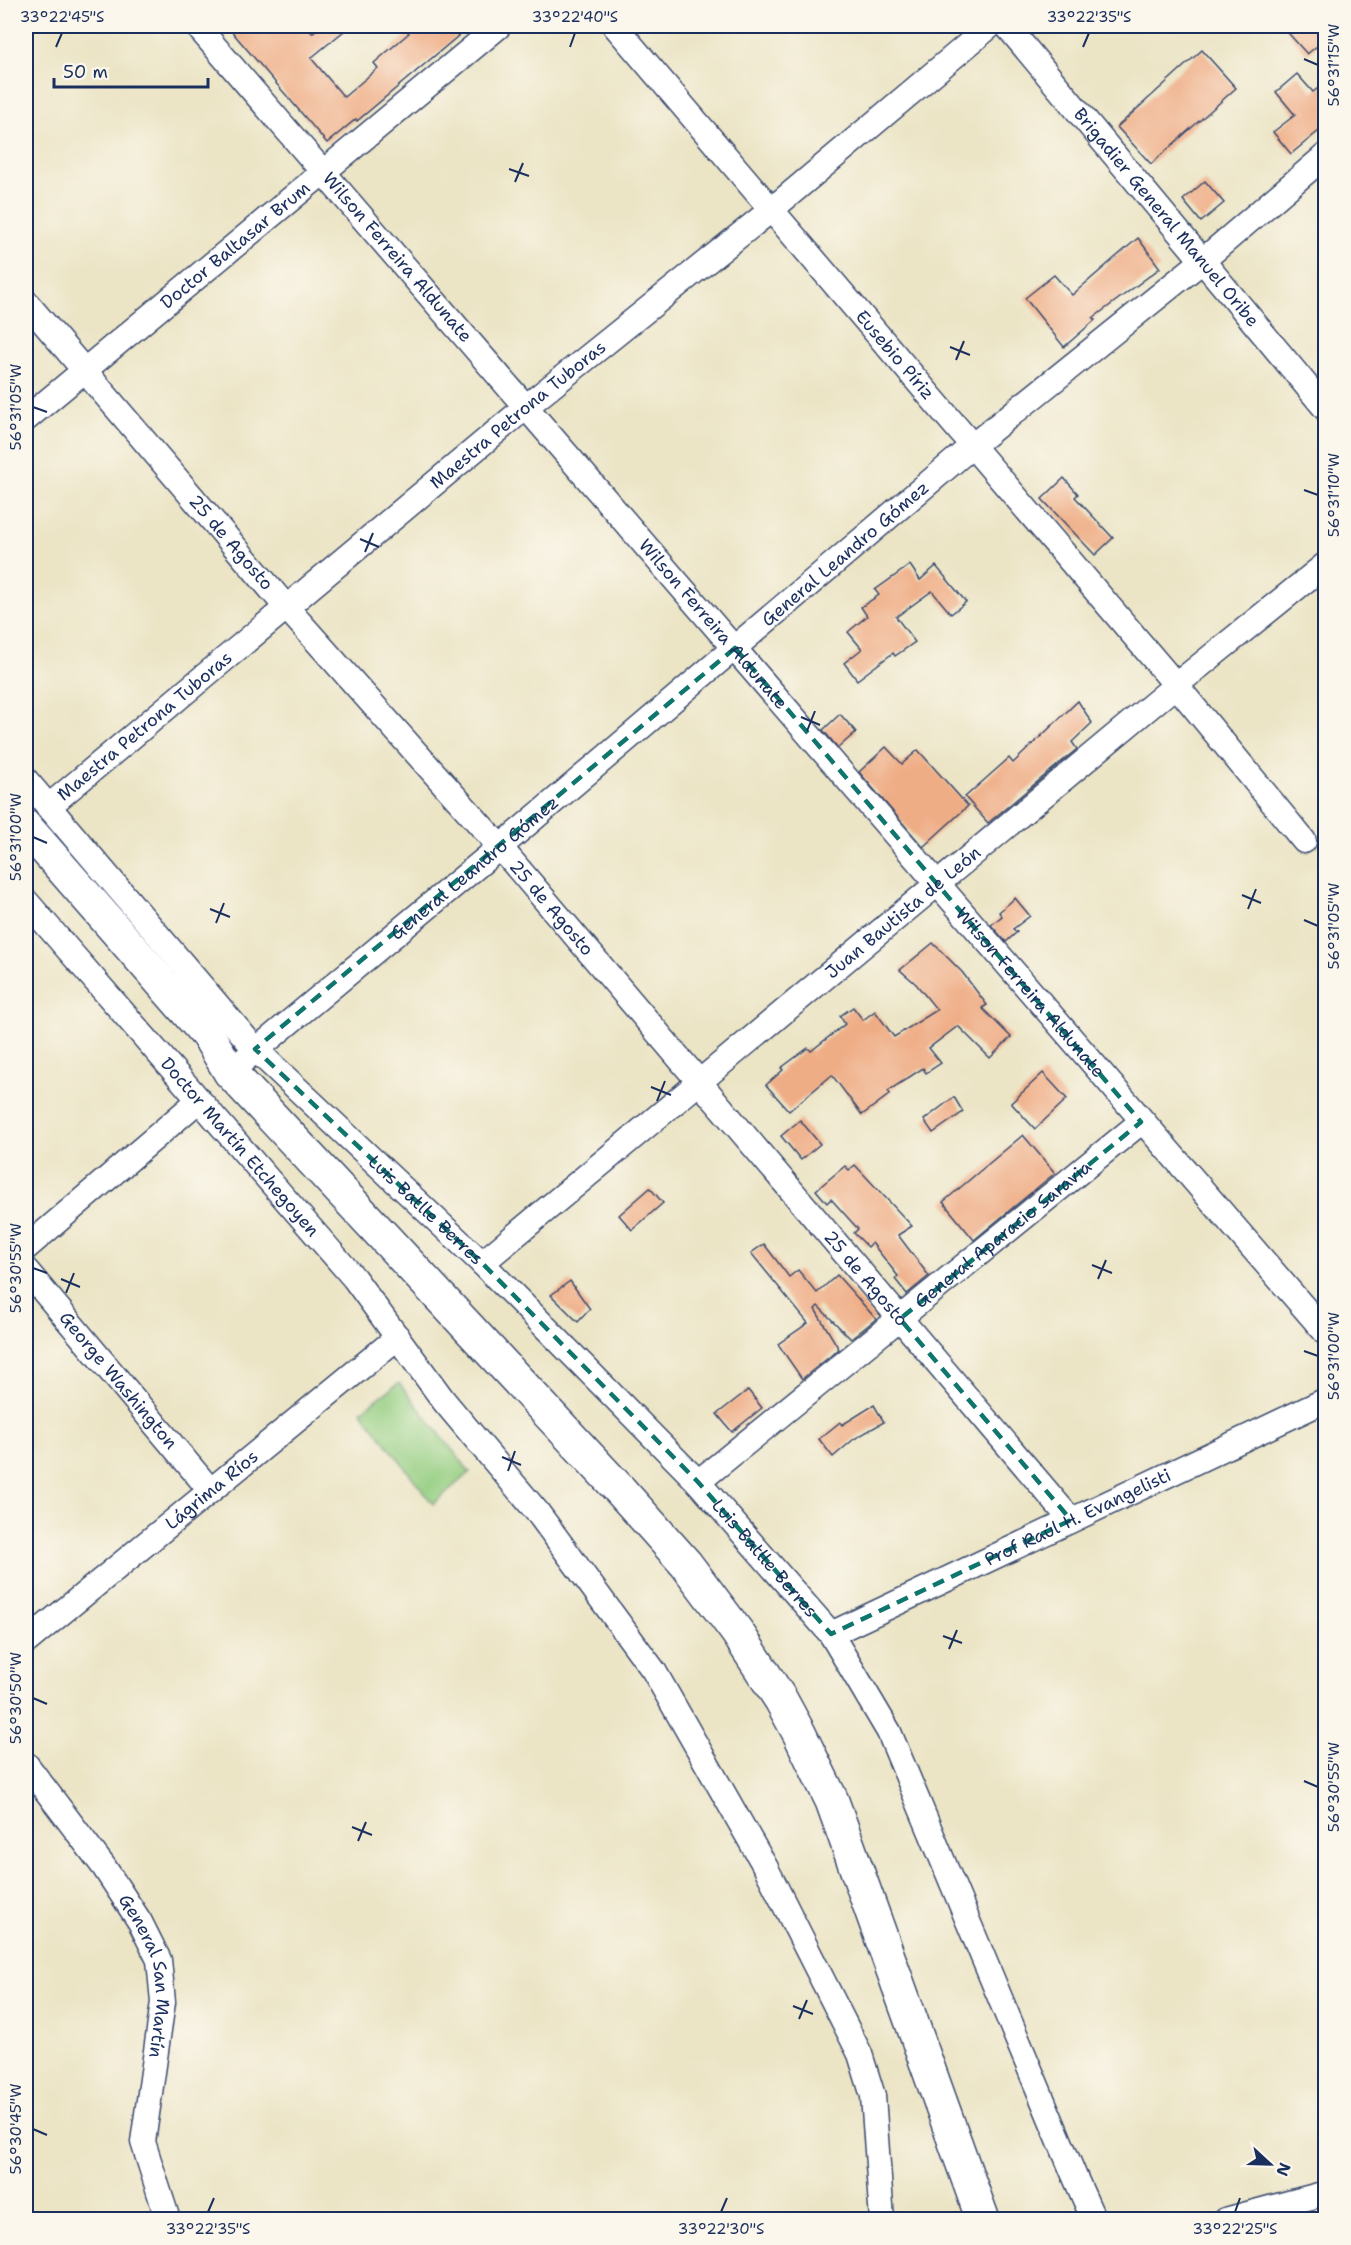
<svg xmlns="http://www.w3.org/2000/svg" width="1351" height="2245" font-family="'Shantell Sans',sans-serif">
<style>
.green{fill:#93cd80;stroke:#577e6f;stroke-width:1.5}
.building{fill:#efad86}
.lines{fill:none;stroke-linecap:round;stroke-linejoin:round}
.minor-casing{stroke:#3a4a6d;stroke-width:27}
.trunk-casing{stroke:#3a4a6d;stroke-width:36}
.minor{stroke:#fff;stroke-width:24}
.trunk{stroke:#fff;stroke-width:33}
.marked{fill:none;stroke:#0f766e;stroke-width:4.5;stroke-dasharray:12 8;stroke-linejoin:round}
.ticks{fill:none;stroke:#1b2f5e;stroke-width:2}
.labels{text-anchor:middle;stroke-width:6;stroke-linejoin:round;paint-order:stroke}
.street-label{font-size:18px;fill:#1b2f5e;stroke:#fbf7ec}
.neatline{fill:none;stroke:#1b2f5e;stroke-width:2}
.ticks-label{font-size:15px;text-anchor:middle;fill:#1b2f5e}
</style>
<rect width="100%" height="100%" fill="#fbf7ec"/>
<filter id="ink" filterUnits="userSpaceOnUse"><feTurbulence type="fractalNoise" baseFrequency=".0167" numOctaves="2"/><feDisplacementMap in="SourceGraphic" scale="12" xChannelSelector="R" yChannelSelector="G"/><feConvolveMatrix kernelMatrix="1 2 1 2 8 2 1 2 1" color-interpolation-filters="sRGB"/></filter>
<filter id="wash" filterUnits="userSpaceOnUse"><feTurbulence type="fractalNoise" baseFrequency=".008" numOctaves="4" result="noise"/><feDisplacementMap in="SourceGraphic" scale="24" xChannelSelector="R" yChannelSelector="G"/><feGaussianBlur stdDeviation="1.35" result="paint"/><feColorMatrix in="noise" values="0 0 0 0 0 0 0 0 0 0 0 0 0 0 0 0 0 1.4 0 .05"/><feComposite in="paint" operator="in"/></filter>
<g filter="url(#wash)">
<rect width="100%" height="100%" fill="#ebe4c5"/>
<polygon class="green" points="399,1383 470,1472 433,1504 361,1411"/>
<g id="blocks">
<g class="building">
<polygon points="227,26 306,26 312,33 321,26 350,26 311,58 344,97 378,68 374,63 409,33 403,26 470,26 357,121 356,119 327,143"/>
<polygon points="1282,26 1326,26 1326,39 1307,54"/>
<polygon points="1202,50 1236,88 1151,164 1117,127"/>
<polygon points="1297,74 1313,92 1326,82 1326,125 1291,154 1273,132 1295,115 1276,92"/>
<polygon points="1205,181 1224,203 1201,222 1183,200"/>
<polygon points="1138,238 1160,268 1093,318 1095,320 1064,347 1025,298 1054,275 1072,295"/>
<polygon points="1064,478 1078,494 1075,497 1113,538 1095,555 1042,499"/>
<polygon points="910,565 920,580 936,566 966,602 951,614 932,591 896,617 915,642 895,656 893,653 857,680 844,663 862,649 848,632 867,616 861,607 879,595 875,590"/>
<polygon points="1078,701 1092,723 1072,742 1077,749 988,823 965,797 1009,758 1013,763"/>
<polygon points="840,714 856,732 838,748 823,730"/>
<polygon points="886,747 902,764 918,750 968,806 923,847 859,772"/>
<polygon points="1015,898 1030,916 1013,929 1017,932 1006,942 991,925 1002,916 999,912"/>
<polygon points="933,943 962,972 987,1005 982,1008 1011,1037 990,1058 958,1026 929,1048 941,1063 926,1073 923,1068 888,1091 890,1094 862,1115 832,1075 789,1111 766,1085 783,1070 781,1068 808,1048 811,1051 845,1024 840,1016 853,1007 863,1020 875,1011 894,1037 937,1010 916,984 900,970"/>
<polygon points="1043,1073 1067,1099 1035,1129 1011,1103"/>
<polygon points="954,1097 963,1112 933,1133 924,1120"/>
<polygon points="800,1120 820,1144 801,1160 781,1136"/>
<polygon points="1023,1135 1055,1173 974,1240 943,1202"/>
<polygon points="855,1165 912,1226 898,1235 929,1276 907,1294 895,1279 898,1276 872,1243 868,1247 854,1233 858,1229 831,1199 827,1203 816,1190 845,1166 849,1170"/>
<polygon points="650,1188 663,1203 632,1230 619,1215"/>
<polygon points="764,1244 789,1277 798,1270 817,1293 837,1275 876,1319 851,1339 818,1306 815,1309 839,1349 802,1379 778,1344 808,1323 751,1253"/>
<polygon points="570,1281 590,1309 578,1322 551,1295"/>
<polygon points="748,1390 762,1408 732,1432 717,1414"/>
<polygon points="874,1405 884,1422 854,1439 833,1457 819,1439 840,1422 842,1425"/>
</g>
</g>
</g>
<g filter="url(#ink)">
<use href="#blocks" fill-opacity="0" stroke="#3a4a6d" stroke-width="1.5"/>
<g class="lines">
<defs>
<g id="minor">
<path id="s1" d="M197,26c378,434 750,874 1129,1307"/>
<path id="s2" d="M615,26l561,659 128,156"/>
<path id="s3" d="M1007,26l319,383"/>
<path id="s4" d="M26,302l261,306 213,239 571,673"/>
<path id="s5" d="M26,419l473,-393"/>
<path id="s6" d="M26,780l229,269 227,214 216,219 133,152 58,98 185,443 20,45"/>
<path id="s7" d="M48,807l479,-401 244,-196 219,-184"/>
<path id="s8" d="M26,901l328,377 90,123 94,112 116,158 112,197 94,186 13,42 9,124"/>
<path id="s9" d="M244,1060l256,-213 472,-401 229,-184 125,-107"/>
<polyline points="26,1248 199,1100"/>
<path id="s10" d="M482,1263l694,-578 150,-121"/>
<path id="s11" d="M26,1270l184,220"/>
<path id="s12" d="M698,1482l443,-360"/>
<path id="s13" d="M831,1634l495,-234"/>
<path id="s14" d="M26,1642l372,-305"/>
<path id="s15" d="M26,1764l78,103 36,55 19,38 4,42 -20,140 25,78"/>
<polyline points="1225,2220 1326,2193"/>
</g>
<polyline id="trunk" points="26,827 209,1037 230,1072 620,1490 686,1564 737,1632 781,1700 799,1733 832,1801 983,2220"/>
</defs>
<use href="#minor" class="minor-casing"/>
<use href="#trunk" class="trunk-casing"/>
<use href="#minor" class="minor"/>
<use href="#trunk" class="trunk"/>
</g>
</g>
<path class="marked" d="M735,648l406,474 -241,197 171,201 -240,114 -133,-152 -216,-219 -227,-214z"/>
<path class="ticks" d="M56,47l6,-14M570,47l5,-14M1083,47l6,-14M1304,59l14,6M509,169l20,7M515,182l8,-19M950,347l20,8M956,360l8,-19M33,407l14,5M1304,490l14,5M360,539l19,8M365,552l8,-19M801,717l19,8M807,731l8,-20M33,837l14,6M1242,895l19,8M210,909l20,8M1248,909l8,-20M1304,920l14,6M216,923l8,-20M651,1087l20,8M657,1101l8,-20M1092,1265l20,8M33,1268l14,5M61,1279l19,8M1098,1279l8,-19M66,1293l8,-20M1304,1351l14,5M502,1457l19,8M508,1471l7,-20M943,1636l19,7M949,1649l8,-19M33,1698l14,6M1304,1781l14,6M352,1827l20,8M358,1841l8,-19M793,2006l20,8M799,2019l8,-19M33,2129l14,6M208,2212l6,-14M721,2212l6,-14M1235,2212l5,-14"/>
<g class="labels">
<g class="street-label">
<text dy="6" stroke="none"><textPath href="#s3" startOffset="249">Brigadier General Manuel Oribe</textPath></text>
<text dy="6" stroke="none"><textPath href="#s5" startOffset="272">Doctor Baltasar Brum</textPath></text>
<text dy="6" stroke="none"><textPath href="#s1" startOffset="306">Wilson Ferreira Aldunate</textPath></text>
<text dy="6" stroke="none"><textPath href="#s2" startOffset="432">Eusebio Píriz</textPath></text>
<text dy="6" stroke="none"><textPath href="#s7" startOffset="612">Maestra Petrona Tuboras</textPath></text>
<text dy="6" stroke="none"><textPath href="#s4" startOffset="316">25 de Agosto</textPath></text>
<text dy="6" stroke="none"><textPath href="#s9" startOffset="786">General Leandro Gómez</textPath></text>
<text dy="6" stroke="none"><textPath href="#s1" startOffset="790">Wilson Ferreira Aldunate</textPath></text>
<text dy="6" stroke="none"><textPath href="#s7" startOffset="126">Maestra Petrona Tuboras</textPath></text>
<text dy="6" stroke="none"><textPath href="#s9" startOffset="300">General Leandro Gómez</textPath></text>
<text dy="6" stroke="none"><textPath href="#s4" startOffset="802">25 de Agosto</textPath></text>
<text dy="6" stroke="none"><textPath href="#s10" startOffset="548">Juan Bautista de León</textPath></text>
<text dy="6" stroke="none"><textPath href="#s1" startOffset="1276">Wilson Ferreira Aldunate</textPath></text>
<text dy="6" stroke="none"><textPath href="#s8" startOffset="326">Doctor Martín Etchegoyen</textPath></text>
<text dy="6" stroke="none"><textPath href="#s6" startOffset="588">Luis Batlle Berres</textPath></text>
<text dy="6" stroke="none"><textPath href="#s12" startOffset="393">General Aparacio Saravia</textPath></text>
<text dy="6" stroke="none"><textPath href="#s4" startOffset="1288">25 de Agosto</textPath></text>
<text dy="6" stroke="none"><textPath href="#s11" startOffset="144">George Washington</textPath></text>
<text dy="6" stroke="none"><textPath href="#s14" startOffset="240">Lágrima Ríos</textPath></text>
<text dy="6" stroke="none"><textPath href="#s13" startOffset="273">Prof Raúl H. Evangelisti</textPath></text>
<text dy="6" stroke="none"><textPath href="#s6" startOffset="1074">Luis Batlle Berres</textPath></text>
<text dy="6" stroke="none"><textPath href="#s15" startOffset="250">General San Martín</textPath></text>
</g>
</g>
<rect width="1351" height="2245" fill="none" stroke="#fbf7ec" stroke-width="66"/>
<g transform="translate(1270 2164) rotate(112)" stroke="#fbf7ec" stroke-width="4.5" paint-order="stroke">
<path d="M0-4.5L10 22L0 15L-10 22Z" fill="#1b2f5e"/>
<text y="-9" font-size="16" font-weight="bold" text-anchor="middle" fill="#1b2f5e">N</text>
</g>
<path d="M54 78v9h154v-9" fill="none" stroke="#1b2f5e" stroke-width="3"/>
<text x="63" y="78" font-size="18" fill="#1b2f5e" stroke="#fbf7ec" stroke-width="4.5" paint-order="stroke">50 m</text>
<rect x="33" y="33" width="1285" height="2179" class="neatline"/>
<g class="ticks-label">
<text x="62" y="22">33°22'45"S</text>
<text x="575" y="22">33°22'40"S</text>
<text x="1089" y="22">33°22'35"S</text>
<text transform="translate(1334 65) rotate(-90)" y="5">56°31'15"W</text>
<text transform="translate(16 407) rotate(-90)" y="5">56°31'05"W</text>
<text transform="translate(1334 495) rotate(-90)" y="5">56°31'10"W</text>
<text transform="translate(16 837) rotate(-90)" y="5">56°31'00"W</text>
<text transform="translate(1334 926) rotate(-90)" y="5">56°31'05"W</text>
<text transform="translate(16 1268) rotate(-90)" y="5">56°30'55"W</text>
<text transform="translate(1334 1356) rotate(-90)" y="5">56°31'00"W</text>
<text transform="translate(16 1698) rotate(-90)" y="5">56°30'50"W</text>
<text transform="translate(1334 1787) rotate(-90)" y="5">56°30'55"W</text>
<text transform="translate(16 2129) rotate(-90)" y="5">56°30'45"W</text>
<text x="208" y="2234">33°22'35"S</text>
<text x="721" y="2234">33°22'30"S</text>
<text x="1235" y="2234">33°22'25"S</text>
</g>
</svg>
